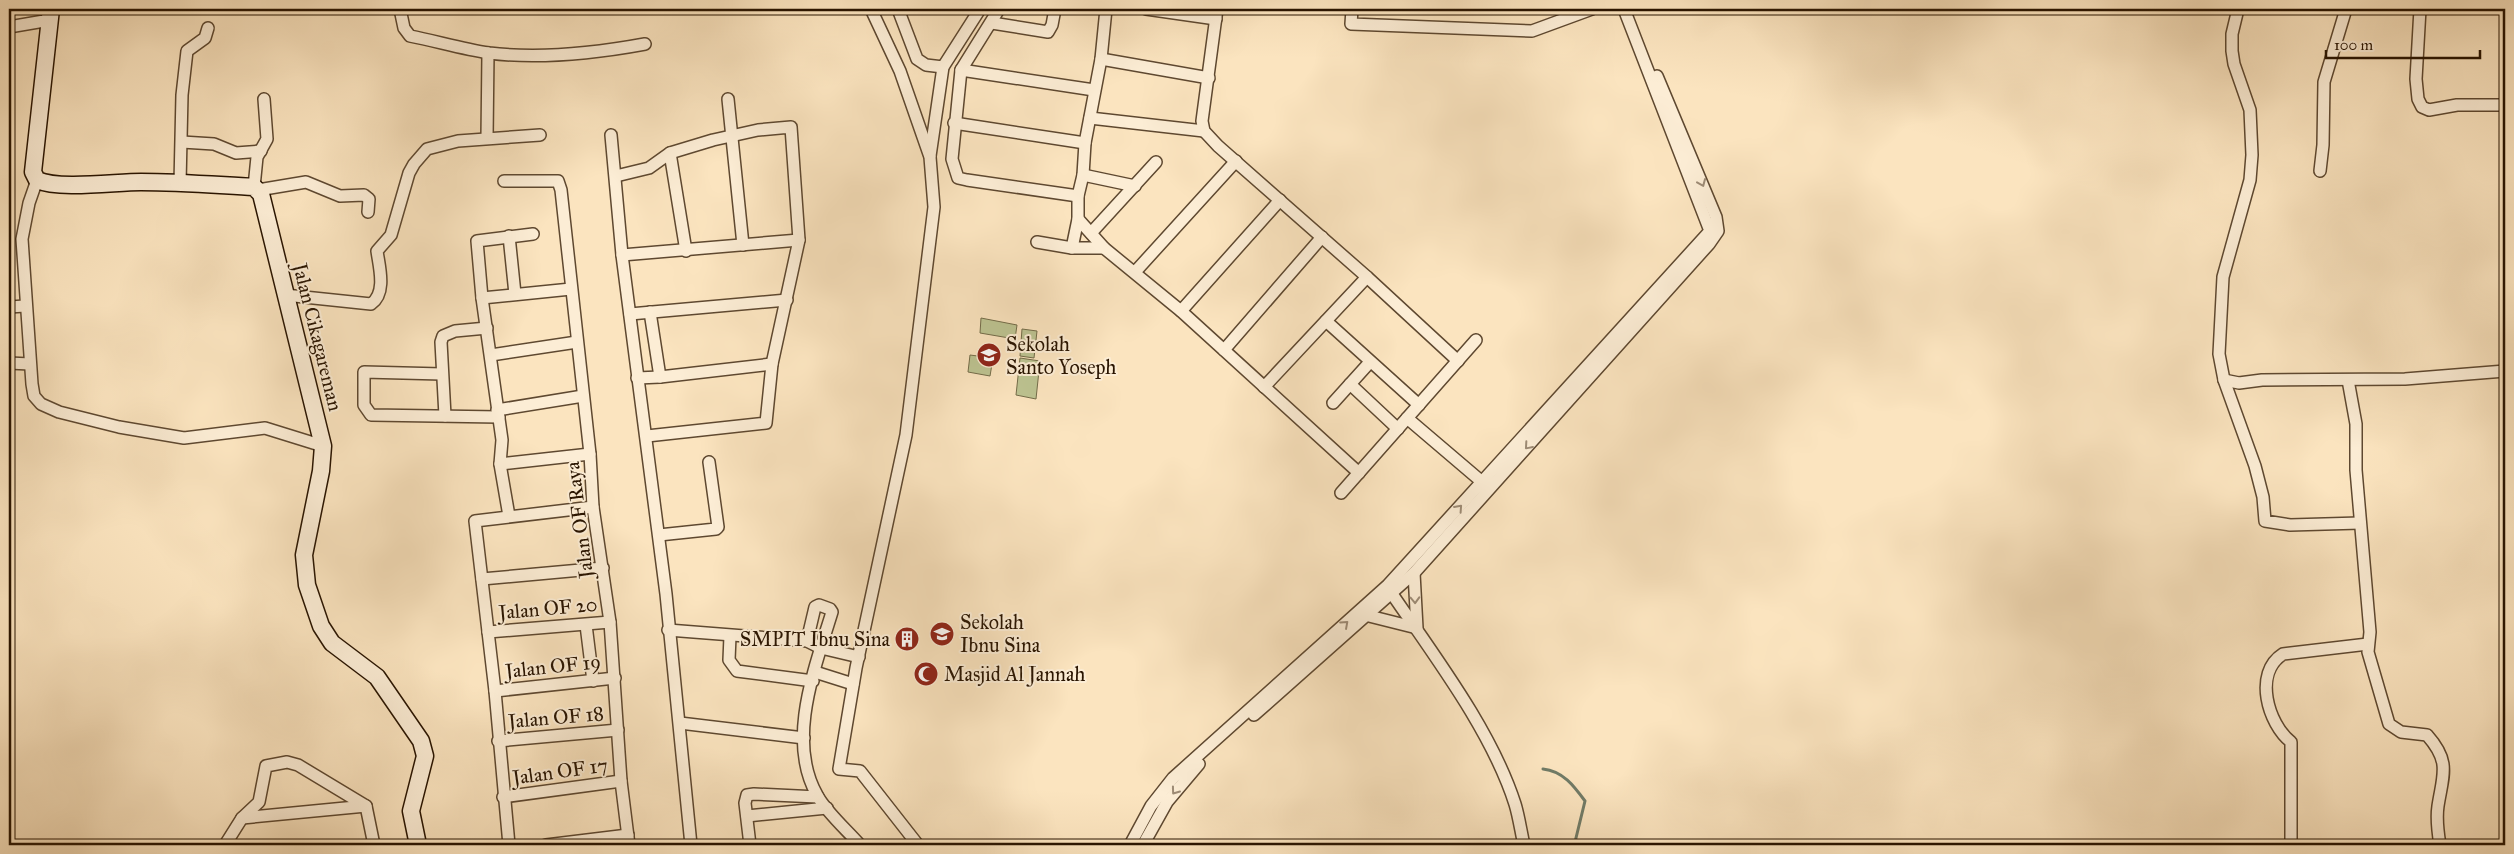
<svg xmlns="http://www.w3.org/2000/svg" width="2514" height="854" font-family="'IM FELL Great Primer',serif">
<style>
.green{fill:#bdc492;stroke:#736c49}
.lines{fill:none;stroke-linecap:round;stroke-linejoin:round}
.stream{stroke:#707b67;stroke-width:3}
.street-casing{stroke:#5e4830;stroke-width:14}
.secondary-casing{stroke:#291400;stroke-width:19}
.street{stroke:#fcedd5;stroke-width:11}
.secondary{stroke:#fcedd5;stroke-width:16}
.oneway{stroke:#9d8b75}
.labels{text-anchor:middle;stroke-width:4;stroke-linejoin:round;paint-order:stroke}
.street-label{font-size:20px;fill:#291400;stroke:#fcedd5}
.poi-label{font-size:20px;fill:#291400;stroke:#fcedd5;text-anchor:start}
</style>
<rect width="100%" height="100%" fill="#fbe4bf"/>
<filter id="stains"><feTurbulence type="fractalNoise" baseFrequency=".004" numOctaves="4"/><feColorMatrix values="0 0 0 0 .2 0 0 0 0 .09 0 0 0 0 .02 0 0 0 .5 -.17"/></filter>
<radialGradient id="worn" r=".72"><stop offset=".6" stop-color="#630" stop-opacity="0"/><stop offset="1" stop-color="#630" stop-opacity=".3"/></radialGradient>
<g class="green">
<polygon points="981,318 1017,325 1015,339 980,333"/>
<polygon points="1022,329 1037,331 1034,358 1020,356"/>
<polygon points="970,355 993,358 990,376 968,372"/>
<polygon points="1020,358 1040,361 1036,399 1016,395"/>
</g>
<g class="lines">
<path class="stream" d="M1543,769c20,2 31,17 42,32l-10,41 6,3"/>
<defs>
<g id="street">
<path d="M400,9l4,19 6,8c26,5 52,13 79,17 49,6 107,0 156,-9"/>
<polyline points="871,9 900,71 930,157 934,207 906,435 856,668 839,769 860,771 918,845"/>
<polyline points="898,9 917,59 926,65 943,67"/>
<polyline points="999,9 961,70 952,159 958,178 967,180 1078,196"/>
<polyline points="1146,9 1216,19"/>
<polyline points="1217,9 1202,121 1204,131 1218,146 1367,277 1458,361"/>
<polyline points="1352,9 1351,24 1532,31 1592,9"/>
<polyline points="2238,9 2232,34 2232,51 2234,64 2250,110 2252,155 2250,180 2223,277 2219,354 2224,380 2255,466 2263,497 2265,521 2290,525 2360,523"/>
<polyline points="2420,9 2416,79 2418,99 2422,107 2429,110 2457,105 2505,105"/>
<polyline points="992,23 1048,32 1052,25 1055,9"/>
<polyline points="9,27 50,20"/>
<polyline points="1101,59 1209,78"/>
<polyline points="961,70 1094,90"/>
<polyline points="728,99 743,245"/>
<polyline points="1090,118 1204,131"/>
<polyline points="954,123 1085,143"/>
<polyline points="611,135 622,255 666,594 691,845"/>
<polyline points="487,138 488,53"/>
<polyline points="182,142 214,144 236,153 261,151"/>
<polyline points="670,153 686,251"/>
<polyline points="930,156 943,67 980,9"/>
<polyline points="2320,171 2323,145 2324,82 2346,9"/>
<polyline points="1083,175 1135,186"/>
<polyline points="616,176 649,168 670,153 713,140 758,130 791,127 799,240 772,364 766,423 647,436"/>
<polyline points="37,180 29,203 22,239 32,384 34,396 41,404 59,412 119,427 184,438 265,428 323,446"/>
<polyline points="504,181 558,181 561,190 590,454 593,507 610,622 621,781 629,845"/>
<polyline points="180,183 182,95 187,51 205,38 208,28"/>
<polyline points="254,187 257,157 267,139 264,99"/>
<polyline points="258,190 306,182 340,196 364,195 369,199 368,212"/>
<polyline points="1078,219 1104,248 1181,311 1359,473"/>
<polyline points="1091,233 1156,162"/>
<polyline points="509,236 515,294"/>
<polyline points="1037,242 1072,248"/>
<polyline points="1104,248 1072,248 1078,219 1078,196 1083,175 1085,143 1101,59 1106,9"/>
<polyline points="622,255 799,240"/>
<polyline points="1135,272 1236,161"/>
<path d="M285,295l86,9c16,-11 8,-38 6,-53l14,-16 18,-62 5,-9 13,-15 31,-8 82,-6"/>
<polyline points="482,298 571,289"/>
<polyline points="9,307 25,306"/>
<polyline points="1181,311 1280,200"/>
<polyline points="650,312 660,377"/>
<polyline points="630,314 787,300"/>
<polyline points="1326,321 1419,405"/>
<polyline points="1224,350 1322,237"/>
<polyline points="491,355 577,342"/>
<polyline points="9,363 30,364"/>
<polyline points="442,374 364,372 364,405 371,415 499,417"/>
<polyline points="637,378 660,377 772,364"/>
<polyline points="2224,380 2239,383 2262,380 2405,379 2505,371"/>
<path d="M2348,380l8,44v46l14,162 -2,20 21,72 12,8 26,3c24,27 16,39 11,71 -2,13 0,27 2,39"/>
<polyline points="1350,384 1398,429"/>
<polyline points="1264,387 1367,277"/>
<polyline points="1333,403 1370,362"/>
<polyline points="497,410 583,396"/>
<polyline points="445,416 441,342 443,336 455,331 487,328"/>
<polyline points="1407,418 1488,487"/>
<polyline points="500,464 590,454"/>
<polyline points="1341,493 1476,340"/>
<polyline points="509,516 500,464 502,440 482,298 477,241 533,234"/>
<polyline points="659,535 716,529 718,527 709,462"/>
<polyline points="482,579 603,568"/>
<path d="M1388,588c44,65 103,141 127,216 4,13 6,28 9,41"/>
<polyline points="1369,616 1417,628 1414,573"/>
<polyline points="586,625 593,681"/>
<polyline points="668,630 807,641 821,648 859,657"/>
<polyline points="488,632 610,622"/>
<polyline points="730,636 729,660 737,671 813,681"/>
<path d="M807,641l8,-34 4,-2 11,4 2,3c-17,56 -46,128 -15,183 9,17 30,35 43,50"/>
<polyline points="815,672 853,684"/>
<polyline points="495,691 615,678"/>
<polyline points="1254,715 1414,573 1709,244 1718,231 1716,217 1657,76"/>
<polyline points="680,723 804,738"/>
<polyline points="498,741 618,730"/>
<polyline points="503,797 621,781"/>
<polyline points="747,816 827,808"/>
<polyline points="242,818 366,806"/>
<polyline points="225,845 242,818 259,802 266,766 287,762 298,765 366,806 374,845"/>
<polyline points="509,845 495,691 475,521 593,507"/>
<polyline points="546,845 628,835"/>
<polyline points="750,845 745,803 747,795 754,794 818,797"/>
<polyline points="1130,845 1151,806 1173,778 1388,585 1710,231 1624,9"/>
<polyline points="1143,845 1167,802 1199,764"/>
<path d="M2291,845v-103c-23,-18 -38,-69 -8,-88l85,-10"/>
</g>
<path id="secondary" d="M51,9l-18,163 4,8c23,10 78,2 104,2 38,0 75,3 113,5l7,7 62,252 -2,25 -17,84 3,30 14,41 11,17 45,34 44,64 4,15 -14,55 7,34"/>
</defs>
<use href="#street" class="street-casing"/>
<use href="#secondary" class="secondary-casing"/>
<use href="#street" class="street"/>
<use href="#secondary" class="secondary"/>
</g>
<defs><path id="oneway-chevron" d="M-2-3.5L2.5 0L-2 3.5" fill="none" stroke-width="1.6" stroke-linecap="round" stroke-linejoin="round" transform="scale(1.25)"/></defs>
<g class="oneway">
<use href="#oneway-chevron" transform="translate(1702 183) rotate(67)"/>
<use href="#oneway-chevron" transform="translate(1528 446) rotate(131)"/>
<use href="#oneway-chevron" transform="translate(1459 508) rotate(-48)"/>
<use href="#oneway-chevron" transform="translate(1415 600) rotate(88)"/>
<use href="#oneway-chevron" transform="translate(1345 624) rotate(-42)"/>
<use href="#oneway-chevron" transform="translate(1175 791) rotate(126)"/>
</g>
<defs>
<symbol id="school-disc" viewBox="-11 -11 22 22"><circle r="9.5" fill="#8f2418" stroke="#fcedd5"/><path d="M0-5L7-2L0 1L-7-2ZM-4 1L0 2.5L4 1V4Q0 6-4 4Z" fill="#fff"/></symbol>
<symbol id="building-disc" viewBox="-11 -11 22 22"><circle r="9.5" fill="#8f2418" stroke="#fcedd5"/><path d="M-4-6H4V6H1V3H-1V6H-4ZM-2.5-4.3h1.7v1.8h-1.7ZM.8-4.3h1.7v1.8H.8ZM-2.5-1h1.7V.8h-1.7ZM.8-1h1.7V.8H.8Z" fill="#fff"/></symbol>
<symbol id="mosque-disc" viewBox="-11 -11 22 22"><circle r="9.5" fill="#8f2418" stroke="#fcedd5"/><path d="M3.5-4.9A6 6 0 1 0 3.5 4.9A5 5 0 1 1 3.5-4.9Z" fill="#fff"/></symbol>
</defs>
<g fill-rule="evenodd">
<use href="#school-disc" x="975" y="341" width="28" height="28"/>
<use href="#school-disc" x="928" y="620" width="28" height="28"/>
<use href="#building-disc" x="893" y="625" width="28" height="28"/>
<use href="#mosque-disc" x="912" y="660" width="28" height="28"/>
</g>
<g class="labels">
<g class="street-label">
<text transform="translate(318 337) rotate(76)" y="7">Jalan Cikagareman</text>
<text transform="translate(579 520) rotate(-97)" y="7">Jalan OF Raya</text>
<text transform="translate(548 608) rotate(-5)" y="7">Jalan OF 20</text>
<text transform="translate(553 666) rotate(-6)" y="7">Jalan OF 19</text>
<text transform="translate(556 717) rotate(-5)" y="7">Jalan OF 18</text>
<text transform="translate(560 771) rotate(-8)" y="7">Jalan OF 17</text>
</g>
<g class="poi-label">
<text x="1006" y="351">Sekolah<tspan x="1006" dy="23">Santo Yoseph</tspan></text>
<text x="960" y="629">Sekolah<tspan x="960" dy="23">Ibnu Sina</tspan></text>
<text x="890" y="646" text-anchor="end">SMPIT Ibnu Sina</text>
<text x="944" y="681">Masjid Al Jannah</text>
</g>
</g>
<rect width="2514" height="854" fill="none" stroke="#fbe4bf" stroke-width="30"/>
<rect x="10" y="10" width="2494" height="834" fill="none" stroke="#291400" stroke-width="2.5"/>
<rect x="15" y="15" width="2484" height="824" fill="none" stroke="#291400"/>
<path d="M2326 50v8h154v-8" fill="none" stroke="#291400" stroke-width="2.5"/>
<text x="2334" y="50" font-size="15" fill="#291400" stroke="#fcedd5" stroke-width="4" paint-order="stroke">100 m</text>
<rect width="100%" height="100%" filter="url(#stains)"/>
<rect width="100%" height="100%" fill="url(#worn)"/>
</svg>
